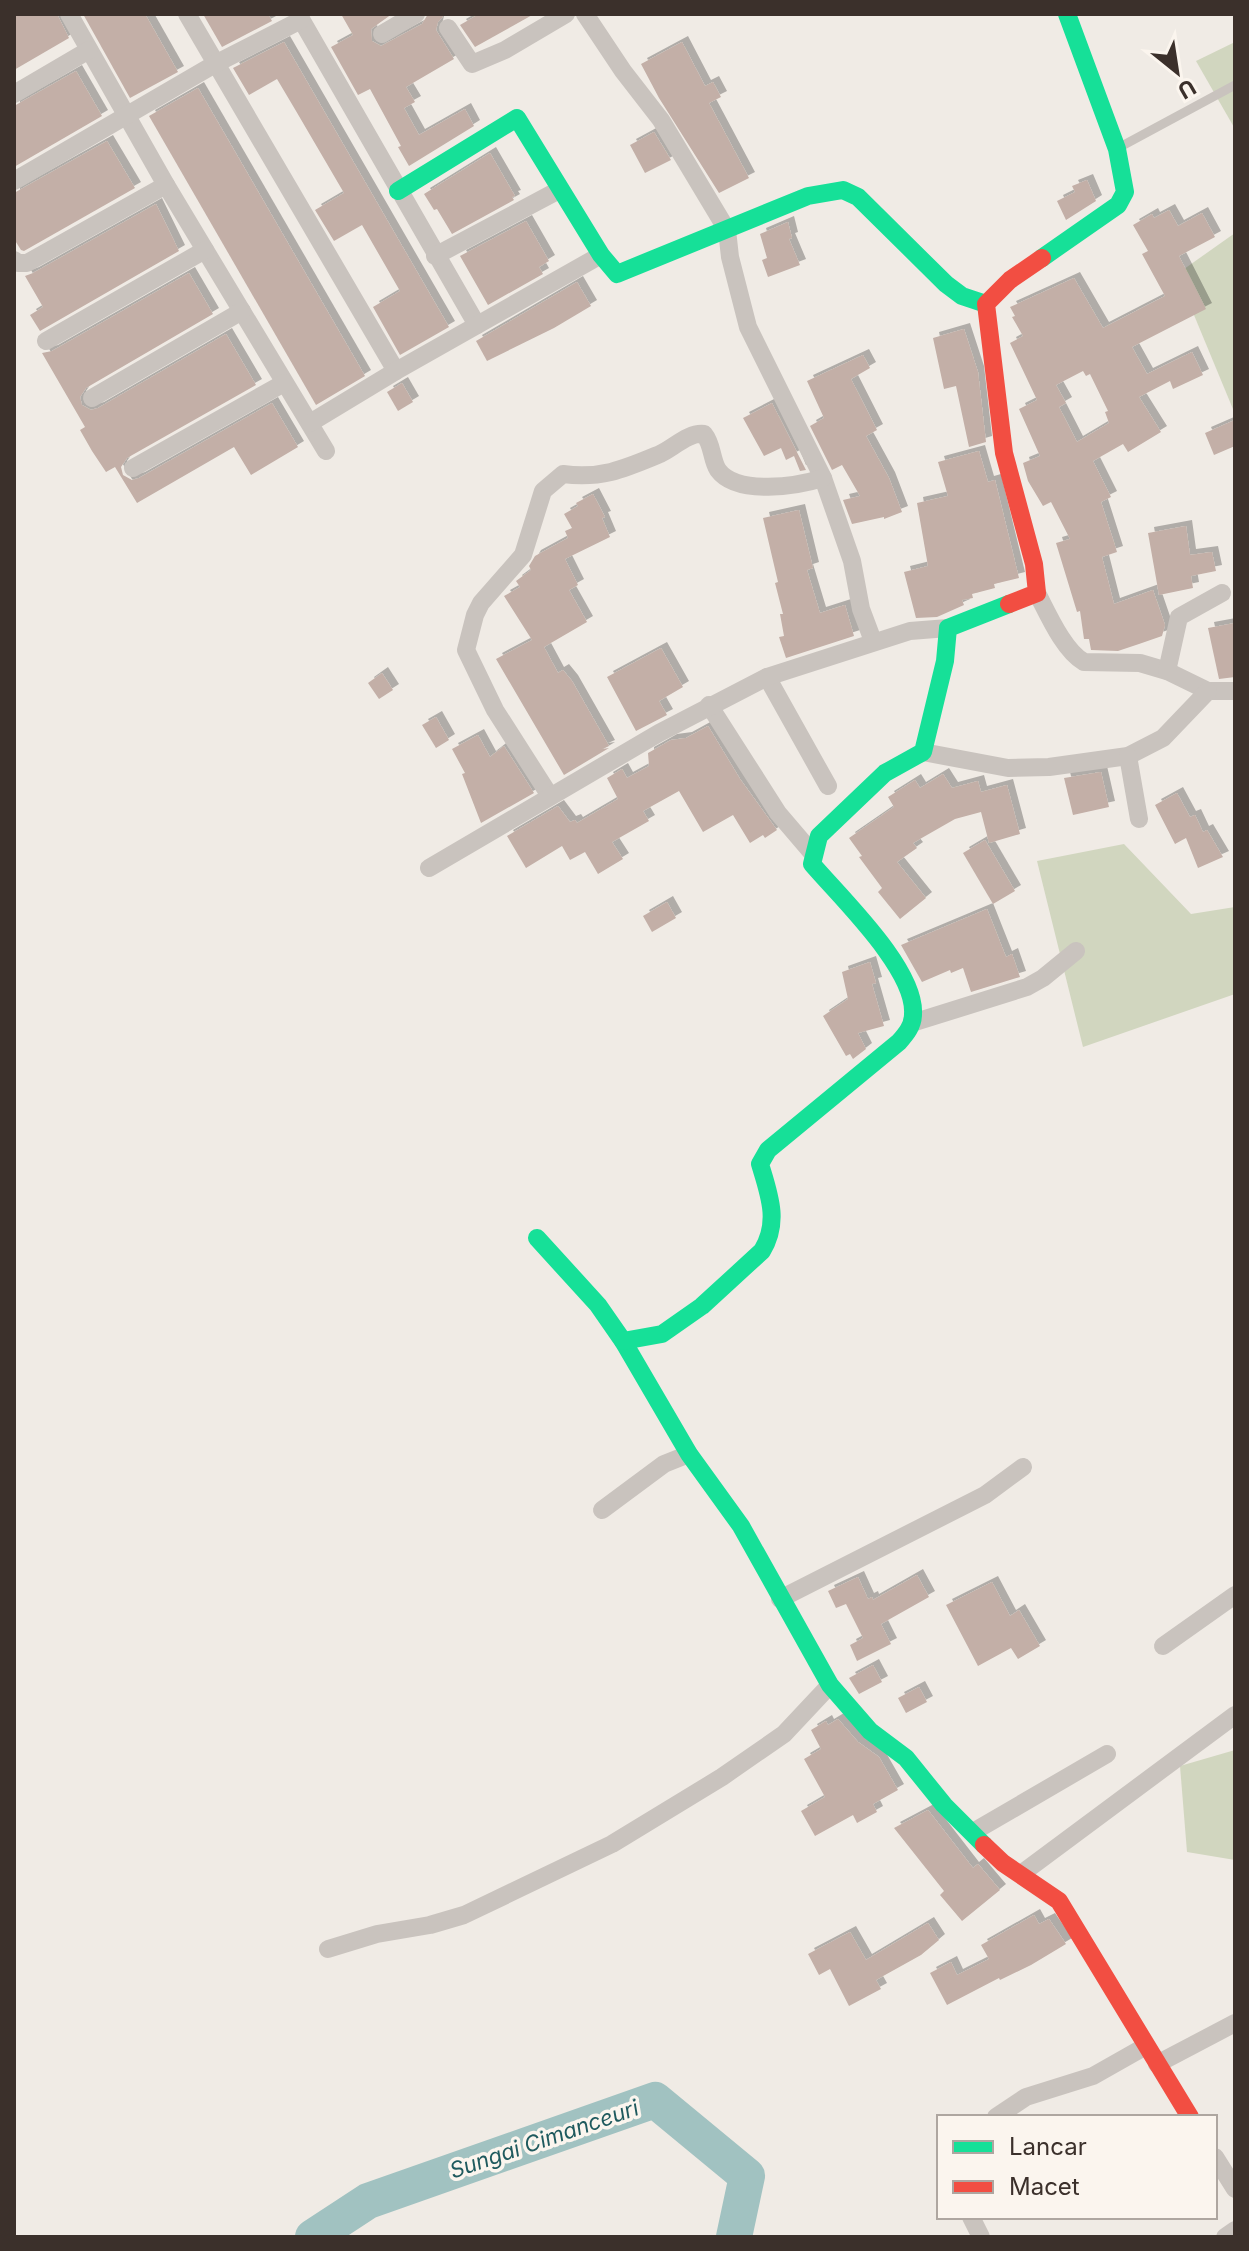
<svg xmlns="http://www.w3.org/2000/svg" width="1249" height="2251" font-family="Inter,sans-serif">
<style>
.green{fill:#d1d6bf}
.lines{fill:none;stroke-linecap:round;stroke-linejoin:round}
.river{stroke:#a1c2c1;stroke-width:36}
.building{fill:#c3afa7;fill-rule:evenodd;filter:url(#shadow)}
.lane{stroke:#c9c3be;stroke-width:9}
.street{stroke:#c9c3be;stroke-width:18}
.fast{stroke:#16e098;stroke-width:18}
.jam{stroke:#f24e42;stroke-width:18}
.labels{text-anchor:middle;stroke-width:7;stroke-linejoin:round;paint-order:stroke}
.water-label{font-size:22px;font-style:italic;fill:#1f5a5e;stroke:#fbf5ee}
</style>
<defs>
<filter id="shadow"><feDropShadow dx="6" dy="-6" stdDeviation="0" flood-color="#0004"/></filter>
</defs>
<rect width="100%" height="100%" fill="#f0ebe5"/>
<g class="green">
<polygon points="1235,42 1235,129 1196,61"/>
<polygon points="1235,233 1235,414 1177,274"/>
<polygon points="1124,844 1191,914 1235,907 1235,994 1083,1047 1037,861"/>
<polygon points="1235,1750 1235,1860 1187,1852 1180,1766"/>
</g>
<g class="lines">
<polyline class="river" points="313,2237 368,2201 655,2100 747,2176 734,2237"/>
</g>
<g class="building">
<polygon points="14,14 57,14 69,38 14,70"/>
<polygon points="83,14 145,14 178,72 130,98"/>
<polygon points="203,14 268,14 272,21 222,47"/>
<polygon points="341,14 392,14 371,29 372,41 381,46 422,24 428,14 441,14 443,17 438,22 436,30 454,59 406,87 415,102 404,108 419,135 465,109 474,126 409,166 398,147 401,146 370,89 358,95 331,47 353,35"/>
<polygon points="479,14 534,14 475,47 460,25"/>
<polygon points="284,42 449,327 400,355 373,307 400,291 362,225 334,241 315,210 344,193 296,111 277,79 249,95 233,68"/>
<polygon points="682,42 705,86 713,82 721,97 709,103 749,178 719,193 659,98 641,64"/>
<polygon points="76,71 102,116 14,167 14,106"/>
<polygon points="198,88 365,376 316,405 149,116"/>
<polygon points="654,132 671,160 645,173 630,145"/>
<polygon points="107,141 135,188 24,251 21,250 14,239 14,193"/>
<polygon points="490,153 515,196 512,197 514,200 452,234 437,209 434,210 424,194"/>
<polygon points="1087,180 1096,201 1066,220 1057,201 1075,192 1072,186"/>
<polygon points="156,204 179,251 40,331 30,315 43,307 25,276 33,273"/>
<path d="M1169,210l9,16 24,-13 13,24 -36,19 27,53 -74,38 15,27 45,-22 11,23 -30,14 -3,-8 -31,16 22,35 -33,20 -5,-8 -30,17 18,36 -10,5 16,50 -15,5 12,47 39,-14 12,35 -3,11 -23,8 -21,7 -27,-1 -2,-11h-5l-4,-28 -3,1 -21,-69 14,-4 -19,-37 -8,4 -15,-25 -5,-18 17,-7 -21,-47 18,-9 -27,-57 13,-7 -11,-19 3,-1 -5,-9 64,-29 29,50 62,-32 -23,-42 6,-3 -15,-26 19,-11 2,4zM1083,371l3,5 4,-2 18,37 -3,1 4,11 -32,19 -18,-35 7,-4 -10,-18z"/>
<polygon points="526,221 549,261 539,267 543,274 488,305 460,256"/>
<polygon points="788,222 792,238 789,239 800,265 768,277 762,260 767,258 760,234"/>
<polygon points="189,273 213,314 86,388 80,397 82,405 91,410 98,408 226,334 256,385 127,458 121,467 123,475 132,480 139,478 272,403 298,447 251,475 234,447 137,503 115,467 106,472 92,451 80,430 85,427 42,353 52,351"/>
<polygon points="577,282 591,306 554,328 487,361 476,341"/>
<polygon points="964,329 978,372 986,442 969,447 956,386 944,389 933,338"/>
<polygon points="863,355 870,368 851,379 877,430 866,436 889,478 902,512 884,519 884,517 852,524 843,500 860,496 842,465 832,470 810,426 824,418 807,381"/>
<polygon points="402,383 413,402 398,411 387,392"/>
<polygon points="772,403 806,470 800,471 794,456 786,460 781,448 764,456 743,418"/>
<polygon points="1235,420 1235,446 1214,455 1205,433"/>
<polygon points="979,451 988,482 995,480 1019,578 994,584 995,588 972,594 973,598 962,600 964,605 937,617 916,618 904,572 928,566 917,503 948,496 938,462"/>
<polygon points="593,494 605,517 602,518 610,537 565,559 578,585 569,590 587,622 544,647 558,673 563,670 572,681 609,746 602,749 609,748 564,775 496,659 532,640 504,596 520,587 516,581 531,570 529,566 535,556 568,538 565,531 572,528 564,514 578,506 576,503"/>
<polygon points="799,510 813,568 807,570 820,613 845,605 854,636 786,658 779,637 784,636 780,614 783,614 775,583 778,582 763,518"/>
<polygon points="1186,526 1190,555 1212,552 1216,571 1191,576 1193,588 1159,595 1148,533"/>
<polygon points="1235,623 1235,677 1219,679 1208,628"/>
<polygon points="661,648 683,687 659,701 667,715 636,731 607,677"/>
<polygon points="382,673 393,690 379,699 368,683"/>
<polygon points="436,717 449,740 436,748 422,725"/>
<polygon points="708,726 740,779 777,830 765,838 763,835 750,843 733,815 703,832 679,791 643,811 649,821 612,842 623,859 598,874 585,852 570,860 562,846 526,868 507,836 558,806 570,822 575,820 577,823 618,799 607,778 622,769 627,778 649,766 648,753 671,740 686,738"/>
<polygon points="478,735 490,757 504,746 534,793 481,823 462,774 465,773 452,749"/>
<polygon points="1101,772 1109,807 1073,815 1064,778"/>
<polygon points="943,774 952,788 978,781 981,792 1007,785 1020,834 989,843 981,812 955,819 913,843 917,848 897,862 926,898 900,919 878,892 882,888 859,857 862,856 849,838 894,807 888,797 915,780 920,788"/>
<polygon points="1177,793 1190,817 1195,815 1203,832 1207,830 1223,857 1198,868 1186,838 1175,844 1155,805"/>
<polygon points="985,840 1015,891 993,904 963,853"/>
<polygon points="667,902 676,918 652,932 643,916"/>
<polygon points="987,909 1006,957 1012,954 1020,977 971,992 963,968 951,973 950,970 922,982 901,945"/>
<polygon points="870,962 876,983 872,984 884,1026 858,1033 866,1049 853,1059 850,1054 846,1056 823,1016 848,999 842,972"/>
<polygon points="917,1575 929,1597 881,1624 891,1644 857,1661 850,1645 863,1638 846,1604 836,1608 828,1591 858,1577 868,1599 872,1597 873,1600"/>
<polygon points="992,1582 1010,1616 1019,1610 1040,1646 1018,1659 1011,1648 978,1666 946,1605"/>
<polygon points="873,1665 882,1682 859,1694 849,1678"/>
<polygon points="919,1687 927,1702 906,1713 898,1698"/>
<polygon points="838,1719 858,1742 879,1757 898,1790 873,1804 877,1812 857,1823 853,1815 815,1836 801,1811 825,1797 804,1759 821,1749 811,1730 826,1721 828,1725"/>
<polygon points="928,1810 973,1868 978,1864 1000,1890 962,1921 940,1895 944,1891 894,1828"/>
<polygon points="1034,1915 1039,1924 1049,1919 1066,1944 1031,1965 1000,1980 999,1978 947,2005 930,1973 951,1962 957,1975 989,1959 981,1945"/>
<polygon points="928,1923 939,1940 921,1955 876,1980 881,1989 849,2006 830,1969 819,1975 808,1954 850,1932 866,1960"/>
</g>
<g class="lines">
<polyline class="lane" points="1120,147 1235,85"/>
<g class="street">
<polyline points="69,14 166,185 326,451"/>
<polyline points="187,14 396,371"/>
<polyline points="298,14 477,325"/>
<polyline points="585,14 623,71 661,120 727,230 730,257 748,327 823,478 852,561 861,609 873,641"/>
<polyline points="448,28 472,64 505,50 566,14"/>
<polyline points="382,34 416,14"/>
<polyline points="14,94 89,50"/>
<polyline points="14,181 215,64 301,20"/>
<polyline points="435,256 559,190"/>
<polyline points="14,260 18,263 27,263 166,185"/>
<polyline points="46,341 205,250"/>
<polyline points="92,398 242,311"/>
<polyline points="310,423 396,371 601,255"/>
<polyline points="133,468 284,383"/>
<path d="M1037,593c11,21 27,58 47,69l56,1 27,8 41,20h27"/>
<polyline points="1167,671 1179,617 1222,593"/>
<polyline points="767,677 828,786"/>
<polyline points="709,705 778,813 813,854"/>
<polyline points="923,752 1008,768 1049,767 1128,756 1163,738 1208,691"/>
<polyline points="1128,756 1139,819"/>
<path d="M550,796l-55,-86 -29,-60 9,-35 6,-12 42,-48 20,-64 20,-17c39,5 61,-5 97,-20 13,-6 29,-22 44,-20 9,11 7,25 14,36 19,26 80,16 105,8"/>
<polyline points="429,868 659,733 767,677 910,631 948,628"/>
<polyline points="912,1023 1027,987 1043,978 1076,951"/>
<polyline points="602,1510 664,1464 689,1454"/>
<polyline points="780,1599 985,1495 1023,1467"/>
<polyline points="1163,1646 1235,1595"/>
<polyline points="973,1832 1107,1754"/>
<polyline points="1021,1874 1235,1715"/>
<polyline points="328,1949 377,1934 430,1925 464,1915 612,1844 722,1777 784,1734 830,1685"/>
<polyline points="1157,2064 1235,2023"/>
<polyline points="996,2117 1026,2097 1093,2076 1146,2046"/>
<polyline points="1215,2157 1235,2189"/>
<polyline points="971,2217 981,2237"/>
<polyline points="1225,2237 1235,2230"/>
</g>
<g class="fast">
<polyline points="398,191 517,118 601,255 617,274 808,196 843,190 858,197 946,284 962,296 986,304"/>
<polyline points="1042,258 1118,205 1125,192 1117,149 1067,14"/>
<polyline points="537,1238 598,1305 623,1341 689,1454 741,1526 830,1685 870,1731 906,1758 944,1805 984,1845"/>
<path d="M623,1341l39,-7 40,-28 60,-55c18,-29 7,-57 -2,-87l8,-14 131,-108c7,-8 14,-16 14,-28 3,-45 -73,-117 -101,-150l7,-28 66,-63 38,-21 22,-91 3,-33 61,-24"/>
</g>
<g class="jam">
<polyline points="1009,604 1037,593 1034,564 1004,453 986,304 1010,280 1042,258"/>
<polyline points="984,1845 1003,1863 1059,1901 1190,2117"/>
</g>
</g>
<g class="labels">
<g class="water-label">
<text transform="translate(544 2139) rotate(-19)" y="8">Sungai Cimanceuri</text>
</g>
</g>
<rect width="1249" height="2251" fill="none" stroke="#3b302b" stroke-width="32"/>
<rect x="937" y="2115" width="280" height="104" fill="#fbf5ee" stroke="#aea6a0" stroke-width="2"/>
<rect x="953" y="2141" width="40" height="12" fill="#16e098" stroke="#aea6a0" stroke-width="2"/>
<text x="1009" y="2155" font-size="24" fill="#3b302b">Lancar</text>
<rect x="953" y="2181" width="40" height="12" fill="#f24e42" stroke="#aea6a0" stroke-width="2"/>
<text x="1009" y="2195" font-size="24" fill="#3b302b">Macet</text>
<g transform="translate(1177 72) rotate(150)" stroke="#fbf5ee" stroke-width="6" paint-order="stroke">
<path d="M0-6L14 30L0 20L-14 30Z" fill="#3b302b"/>
<text y="-12" font-size="22" font-weight="bold" text-anchor="middle" fill="#3b302b">U</text>
</g>
</svg>
